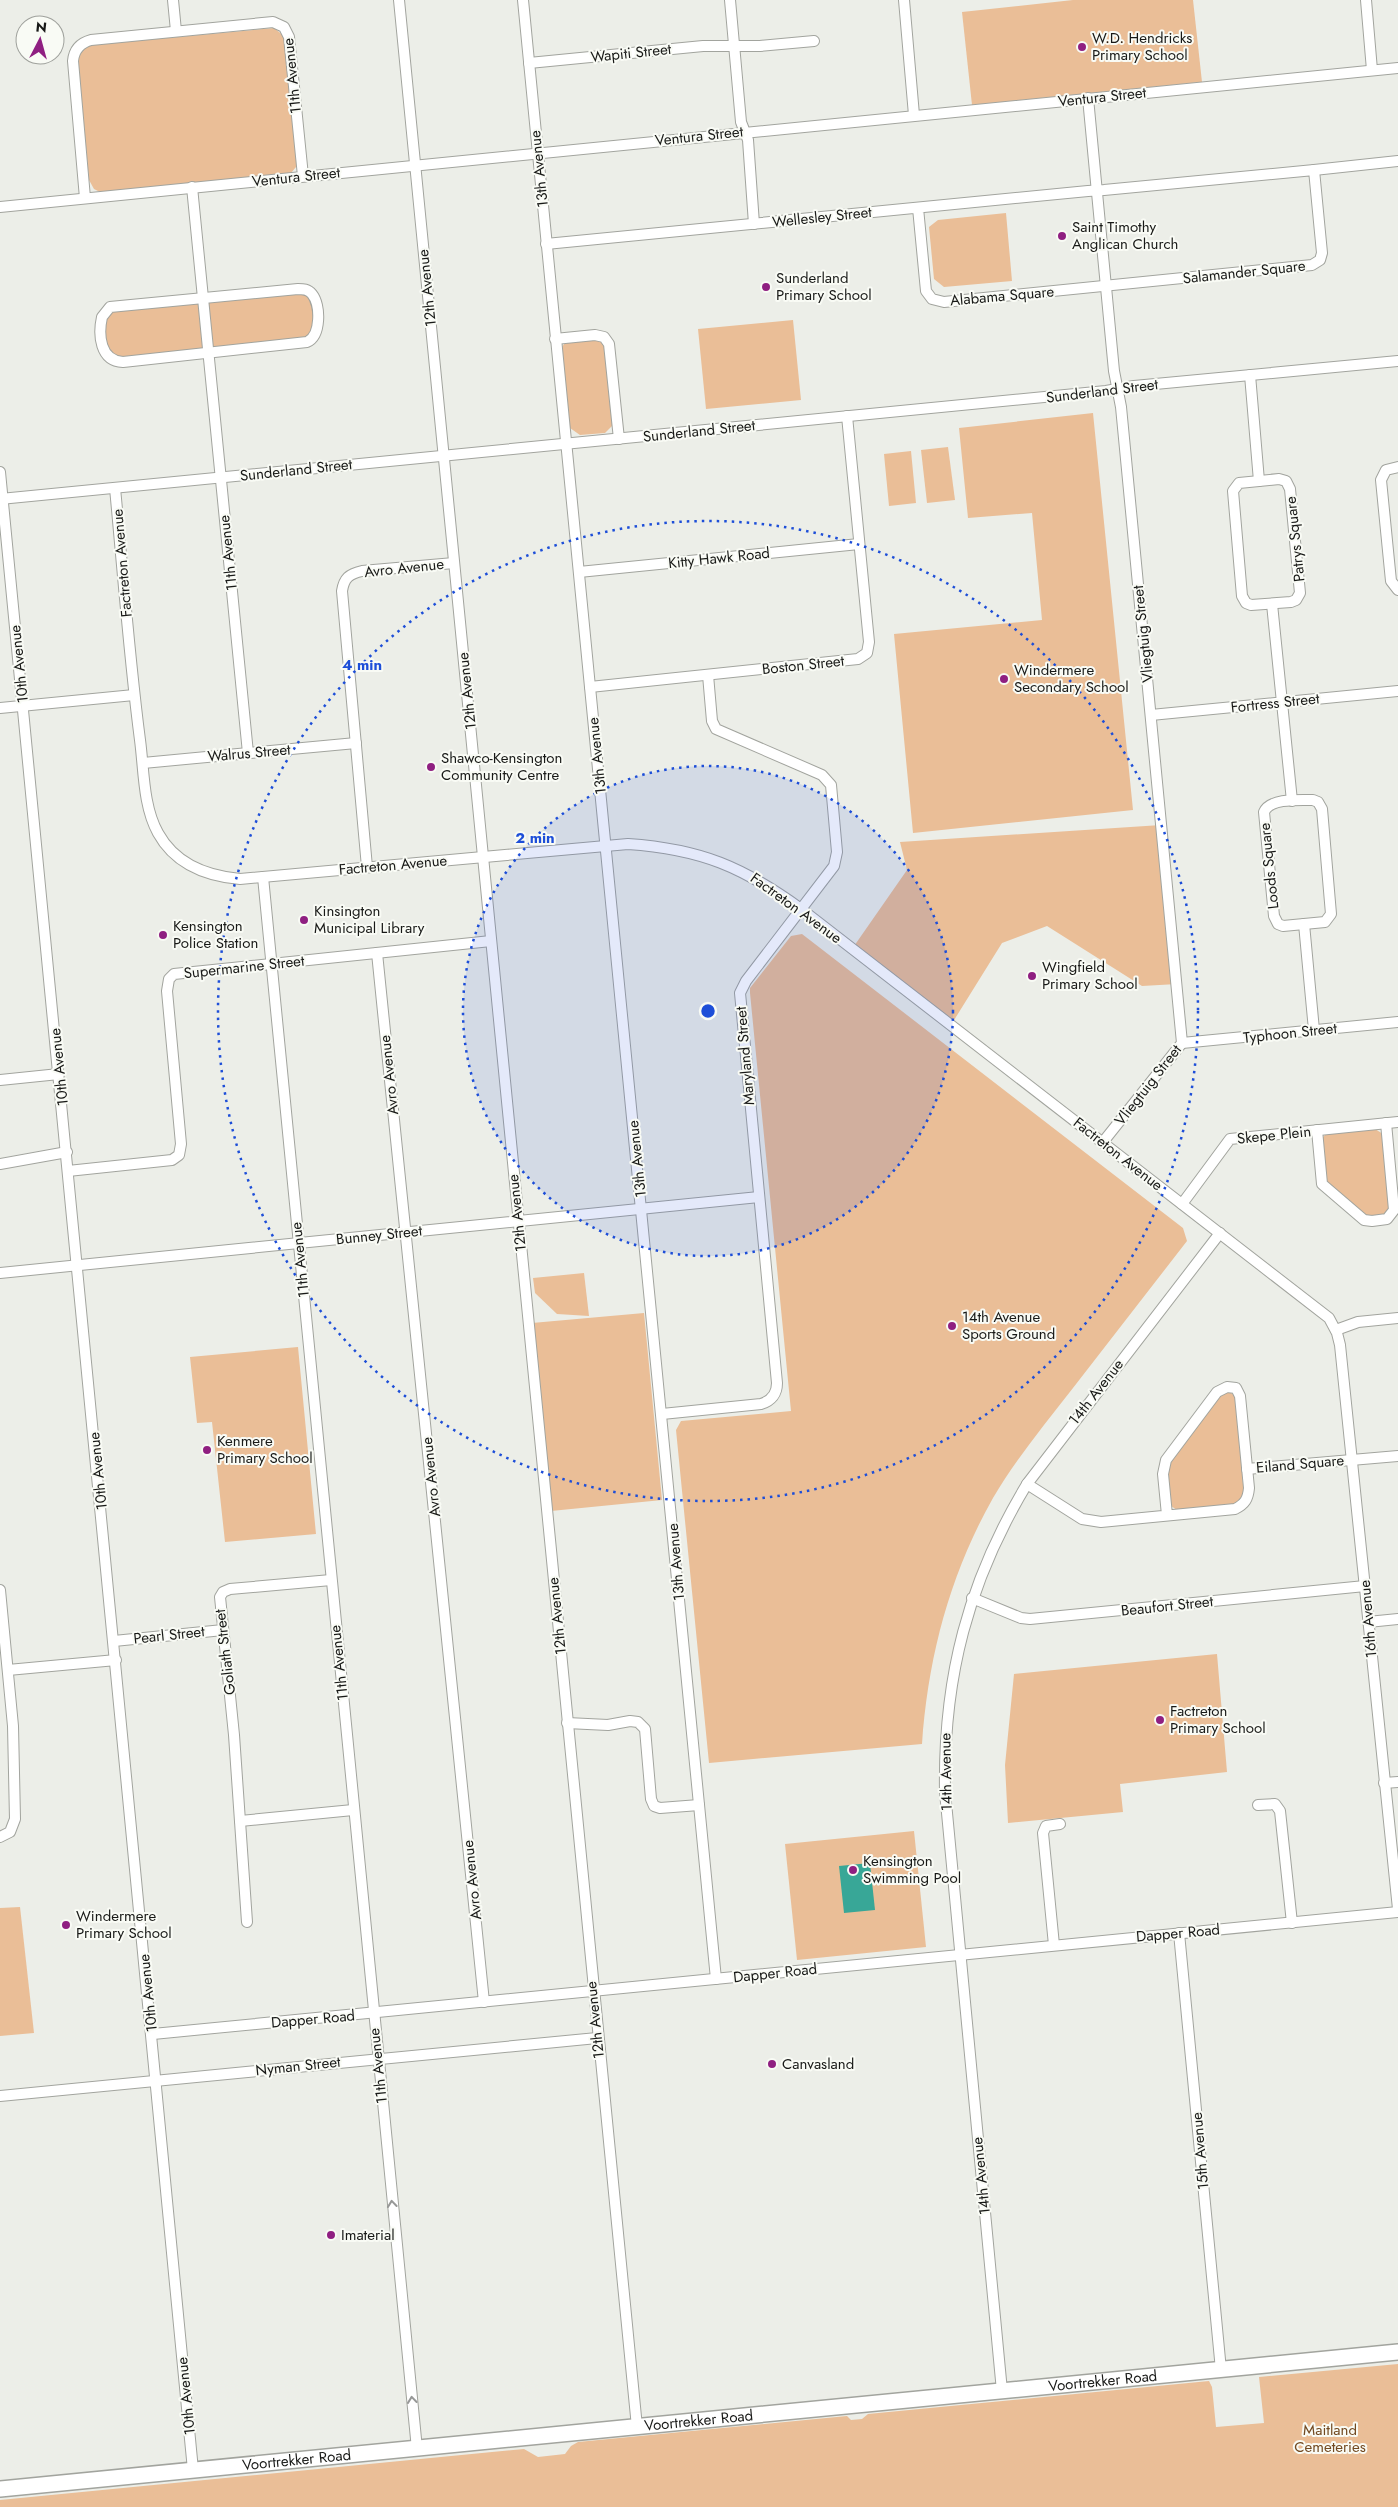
<svg xmlns="http://www.w3.org/2000/svg" width="1398" height="2507" font-family="Jost,sans-serif">
<style>
.green{fill:#eabe97}
.water{fill:#38a797}
.lines{fill:none;stroke-linecap:round;stroke-linejoin:round}
.street-casing{stroke:#a2a49e;stroke-width:12}
.primary-casing{stroke:#a2a49e;stroke-width:18}
.street{stroke:#fff;stroke-width:10}
.primary{stroke:#fff;stroke-width:15}
.oneway{stroke:#979897}
.ring{fill:none;stroke:#1d4ed8;stroke-width:2.5;stroke-dasharray:2.5 5}
.poi-dot{fill:#8f1f81;stroke:#f9fbf5;stroke-width:2}
.labels{text-anchor:middle;stroke-width:4;stroke-linejoin:round;paint-order:stroke}
.poi-label{font-size:15px;fill:#181917;stroke:#f9fbf5;text-anchor:start}
.street-label{font-size:15px;fill:#181917;stroke:#f9fbf5}
.park-label{font-size:15px;fill:#724920;stroke:#f9fbf5}
.centre{fill:#1d4ed8;stroke:#f9fbf5;stroke-width:2.5}
.ring-label{font-size:15px;text-anchor:middle;font-weight:bold;fill:#1d4ed8;stroke:#f9fbf5;stroke-width:4;stroke-linejoin:round;paint-order:stroke}
</style>
<rect width="100%" height="100%" fill="#eceee8"/>
<g class="green">
<polygon points="1073,0 1193,0 1202,82 972,105 962,12"/>
<polygon points="274,28 284,36 297,159 296,167 291,173 102,193 94,189 89,180 78,59 81,50 90,45"/>
<polygon points="1006,213 1012,281 944,287 934,279 929,227 938,220"/>
<polygon points="298,289 313,294 314,337 118,362 100,337 110,307"/>
<polygon points="793,320 801,400 706,409 698,329"/>
<polygon points="567,340 600,340 605,345 614,424 605,433 580,435 570,428 562,347"/>
<polygon points="1093,413 1133,810 913,833 894,634 1042,620 1032,513 968,518 959,428"/>
<polygon points="948,447 955,500 927,503 921,450"/>
<polygon points="911,451 916,503 889,506 884,454"/>
<polygon points="1161,825 1177,984 1142,986 1047,926 1002,943 951,1025 852,949 907,870 900,842"/>
<path d="M802,934l381,294 4,13c-38,49 -76,98 -114,147 -28,36 -57,71 -80,110 -43,76 -65,159 -71,246l-213,19 -33,-333 5,-9 110,-10 -41,-418v-5l41,-52z"/>
<polygon points="1375,1129 1383,1134 1390,1206 1384,1216 1366,1216 1326,1183 1321,1139 1326,1134"/>
<polygon points="584,1273 589,1316 557,1314 535,1293 533,1278"/>
<polygon points="644,1313 662,1500 551,1511 532,1323"/>
<polygon points="298,1347 316,1534 225,1542 212,1422 197,1423 190,1357"/>
<polygon points="1223,1392 1230,1392 1236,1397 1244,1497 1236,1504 1177,1510 1171,1506 1166,1472 1168,1463"/>
<polygon points="1217,1654 1227,1772 1120,1784 1123,1812 1008,1823 1005,1765 1014,1674"/>
<polygon points="914,1831 926,1947 797,1960 785,1844"/>
<polygon points="20,1907 34,2033 0,2036 0,1908"/>
<polygon points="1398,2364 1398,2507 0,2507 0,2500 524,2449 538,2457 565,2454 571,2446 578,2442 847,2416 851,2420 862,2419 868,2414 1209,2381 1212,2387 1216,2427 1264,2423 1259,2377"/>
</g>
<polygon class="water" points="870,1863 875,1910 844,1913 839,1866"/>
<g class="lines">
<defs>
<g id="street">
<polyline points="173,0 176,31"/>
<polyline points="399,0 637,2427"/>
<polyline points="523,0 716,1979"/>
<polyline points="730,0 741,122 748,140 754,224"/>
<polyline points="904,0 914,115"/>
<polyline points="1366,0 1372,70"/>
<polyline points="529,63 703,46 760,46 814,41"/>
<polyline points="1088,98 1114,371 1121,407 1182,1043 1103,1142"/>
<polyline points="1314,170 1398,161"/>
<polyline points="192,187 248,753"/>
<path d="M85,198l-12,-137c1,-11 7,-18 18,-21l182,-18 11,5 5,10 14,139"/>
<polyline points="0,207 1398,68"/>
<polyline points="546,244 1088,191 1104,190 1314,170 1322,253 1320,260 1312,265 944,302 932,299 926,291 918,208"/>
<path d="M298,289c5,0 10,0 14,5 9,11 9,42 -5,48l-184,20c-23,-1 -25,-27 -21,-45l8,-10z"/>
<polyline points="555,339 595,335 604,337 609,344 619,439"/>
<polyline points="1250,375 1259,481"/>
<polyline points="1398,467 1386,470 1381,480 1391,581 1398,590"/>
<polyline points="0,472 193,2470"/>
<polygon points="1279,479 1286,481 1290,489 1300,593 1296,600 1291,602 1251,605 1246,603 1242,596 1233,491 1239,483"/>
<path d="M115,488c8,84 14,168 25,252 4,30 3,66 18,93 17,31 48,43 82,46l388,-35c73,5 115,23 173,65l528,409 8,15 3,12 58,564"/>
<polyline points="0,499 1106,391 1134,386 1398,361"/>
<polyline points="579,572 859,544"/>
<polyline points="1272,604 1292,801"/>
<polyline points="590,687 858,659 867,653 869,642 847,416"/>
<polyline points="0,708 134,695"/>
<polyline points="1151,715 1398,691"/>
<polyline points="143,763 356,743"/>
<path d="M1313,800l5,2 4,7 9,105 -6,8 -42,4 -5,-2 -4,-8 -10,-104c6,-14 35,-12 49,-12z"/>
<path d="M367,867l-25,-276c2,-13 7,-17 20,-20l92,-8"/>
<polyline points="263,877 417,2449"/>
<polyline points="1304,924 1314,1030"/>
<polyline points="377,953 484,2002"/>
<polyline points="1182,1043 1398,1022"/>
<polyline points="0,1080 59,1074"/>
<polyline points="1317,1130 1322,1184 1364,1220 1372,1221 1387,1219 1394,1210 1386,1123"/>
<polyline points="0,1164 67,1152"/>
<polyline points="68,1171 172,1160 179,1155 181,1144 167,991 169,979 174,974 491,941"/>
<polyline points="1182,1204 1230,1139 1398,1122"/>
<polyline points="0,1273 759,1197"/>
<polyline points="1336,1330 1358,1322 1398,1318"/>
<path d="M662,1414l99,-10c10,-3 16,-10 16,-21l-37,-390 6,-12 88,-115 3,-14 -6,-67 -9,-10 -106,-46 -4,-8 -4,-46"/>
<polyline points="1247,1469 1398,1456"/>
<path d="M1027,1484l55,35 19,3 134,-13c10,-5 13,-10 14,-21l-9,-92 -4,-8 -9,-1 -10,5 -51,68 -3,14 4,41"/>
<polyline points="0,1590 13,1726 15,1819 10,1832 0,1837"/>
<polyline points="972,1598 1021,1618 1030,1619 1365,1586"/>
<polyline points="1368,1622 1398,1619"/>
<polyline points="114,1641 223,1630"/>
<polyline points="8,1670 116,1660"/>
<polyline points="567,1723 608,1725 630,1721 638,1722 645,1729 651,1799 654,1806 660,1808 699,1805"/>
<polyline points="1384,1783 1398,1782"/>
<polyline points="1258,1805 1275,1804 1280,1811 1292,1923"/>
<polyline points="240,1821 353,1810"/>
<polyline points="247,1922 234,1735 220,1597 223,1592 230,1589 331,1580"/>
<polyline points="1179,1933 1221,2370"/>
<polyline points="1054,1945 1043,1833 1046,1826 1060,1824"/>
<polyline points="153,2034 1398,1912"/>
<polyline points="0,2096 597,2038"/>
<path d="M1002,2391l-57,-599c-2,-114 23,-210 82,-308l193,-251"/>
</g>
<g id="primary">
<path id="s1" d="M0,2489l1398,-137"/>
</g>
</defs>
<use href="#street" class="street-casing"/>
<use href="#primary" class="primary-casing"/>
<use href="#street" class="street"/>
<use href="#primary" class="primary"/>
</g>
<defs><path id="oneway-chevron" d="M-2-3.5L2.5 0L-2 3.5" fill="none" stroke-width="1.6" stroke-linecap="round" stroke-linejoin="round" transform="scale(1.25)"/></defs>
<g class="oneway">
<use href="#oneway-chevron" transform="translate(392 2204) rotate(-96)"/>
<use href="#oneway-chevron" transform="translate(412 2400) rotate(-96)"/>
</g>
<circle cx="708" cy="1011" r="245" fill="#1d4ed8" fill-opacity=".12"/>
<g class="ring">
<circle cx="708" cy="1011" r="245"/>
<circle cx="708" cy="1011" r="490"/>
</g>
<g class="poi-dot">
<circle cx="1082" cy="47" r="5"/>
<circle cx="1062" cy="236" r="5"/>
<circle cx="766" cy="287" r="5"/>
<circle cx="1004" cy="679" r="5"/>
<circle cx="431" cy="767" r="5"/>
<circle cx="304" cy="920" r="5"/>
<circle cx="163" cy="935" r="5"/>
<circle cx="1032" cy="976" r="5"/>
<circle cx="952" cy="1326" r="5"/>
<circle cx="207" cy="1450" r="5"/>
<circle cx="1160" cy="1720" r="5"/>
<circle cx="853" cy="1870" r="5"/>
<circle cx="66" cy="1925" r="5"/>
<circle cx="772" cy="2064" r="5"/>
<circle cx="331" cy="2235" r="5"/>
</g>
<g class="labels">
<g class="poi-label">
<text x="1092" y="43">W.D. Hendricks<tspan x="1092" dy="17">Primary School</tspan></text>
<text x="1072" y="232">Saint Timothy<tspan x="1072" dy="17">Anglican Church</tspan></text>
<text x="776" y="283">Sunderland<tspan x="776" dy="17">Primary School</tspan></text>
<text x="1014" y="675">Windermere<tspan x="1014" dy="17">Secondary School</tspan></text>
<text x="441" y="763">Shawco-Kensington<tspan x="441" dy="17">Community Centre</tspan></text>
<text x="314" y="916">Kinsington<tspan x="314" dy="17">Municipal Library</tspan></text>
<text x="173" y="931">Kensington<tspan x="173" dy="17">Police Station</tspan></text>
<text x="1042" y="972">Wingfield<tspan x="1042" dy="17">Primary School</tspan></text>
<text x="962" y="1322">14th Avenue<tspan x="962" dy="17">Sports Ground</tspan></text>
<text x="217" y="1446">Kenmere<tspan x="217" dy="17">Primary School</tspan></text>
<text x="1170" y="1716">Factreton<tspan x="1170" dy="17">Primary School</tspan></text>
<text x="863" y="1866">Kensington<tspan x="863" dy="17">Swimming Pool</tspan></text>
<text x="76" y="1921">Windermere<tspan x="76" dy="17">Primary School</tspan></text>
<text x="782" y="2069">Canvasland</text>
<text x="341" y="2240">Imaterial</text>
</g>
<g class="street-label">
<text transform="translate(631 53) rotate(-6)" y="5">Wapiti Street</text>
<text transform="translate(292 76) rotate(-96)" y="5">11th Avenue</text>
<text transform="translate(1102 97) rotate(-6)" y="5">Ventura Street</text>
<text transform="translate(699 136) rotate(-6)" y="5">Ventura Street</text>
<text transform="translate(539 169) rotate(-96)" y="5">13th Avenue</text>
<text transform="translate(296 177) rotate(-6)" y="5">Ventura Street</text>
<text transform="translate(822 217) rotate(-6)" y="5">Wellesley Street</text>
<text transform="translate(1244 272) rotate(-6)" y="5">Salamander Square</text>
<text transform="translate(427 288) rotate(-96)" y="5">12th Avenue</text>
<text transform="translate(1002 296) rotate(-5)" y="5">Alabama Square</text>
<text transform="translate(1102 391) rotate(-7)" y="5">Sunderland Street</text>
<text transform="translate(699 431) rotate(-6)" y="5">Sunderland Street</text>
<text transform="translate(296 470) rotate(-6)" y="5">Sunderland Street</text>
<text transform="translate(1295 539) rotate(-96)" y="5">Patrys Square</text>
<text transform="translate(228 553) rotate(-96)" y="5">11th Avenue</text>
<text transform="translate(719 558) rotate(-6)" y="5">Kitty Hawk Road</text>
<text transform="translate(122 563) rotate(-95)" y="5">Factreton Avenue</text>
<text transform="translate(404 568) rotate(-6)" y="5">Avro Avenue</text>
<text transform="translate(1143 634) rotate(-96)" y="5">Vliegtuig Street</text>
<text transform="translate(19 664) rotate(-96)" y="5">10th Avenue</text>
<text transform="translate(803 665) rotate(-6)" y="5">Boston Street</text>
<text transform="translate(467 691) rotate(-96)" y="5">12th Avenue</text>
<text transform="translate(1275 703) rotate(-6)" y="5">Fortress Street</text>
<text transform="translate(249 753) rotate(-5)" y="5">Walrus Street</text>
<text transform="translate(597 756) rotate(-96)" y="5">13th Avenue</text>
<text transform="translate(393 865) rotate(-5)" y="5">Factreton Avenue</text>
<text transform="translate(1269 866) rotate(-96)" y="5">Loods Square</text>
<text transform="translate(796 908) rotate(36)" y="5">Factreton Avenue</text>
<text transform="translate(244 967) rotate(-6)" y="5">Supermarine Street</text>
<text transform="translate(1290 1033) rotate(-6)" y="5">Typhoon Street</text>
<text transform="translate(745 1056) rotate(-95)" y="5">Maryland Street</text>
<text transform="translate(59 1067) rotate(-96)" y="5">10th Avenue</text>
<text transform="translate(389 1075) rotate(-96)" y="5">Avro Avenue</text>
<text transform="translate(1148 1085) rotate(-52)" y="5">Vliegtuig Street</text>
<text transform="translate(1274 1135) rotate(-6)" y="5">Skepe Plein</text>
<text transform="translate(1118 1154) rotate(38)" y="5">Factreton Avenue</text>
<text transform="translate(637 1159) rotate(-96)" y="5">13th Avenue</text>
<text transform="translate(517 1213) rotate(-96)" y="5">12th Avenue</text>
<text transform="translate(379 1235) rotate(-6)" y="5">Bunney Street</text>
<text transform="translate(300 1260) rotate(-96)" y="5">11th Avenue</text>
<text transform="translate(1096 1392) rotate(-52)" y="5">14th Avenue</text>
<text transform="translate(1300 1464) rotate(-5)" y="5">Eiland Square</text>
<text transform="translate(98 1471) rotate(-96)" y="5">10th Avenue</text>
<text transform="translate(431 1477) rotate(-96)" y="5">Avro Avenue</text>
<text transform="translate(676 1562) rotate(-95)" y="5">13th Avenue</text>
<text transform="translate(1167 1606) rotate(-6)" y="5">Beaufort Street</text>
<text transform="translate(557 1616) rotate(-96)" y="5">12th Avenue</text>
<text transform="translate(1368 1619) rotate(-95)" y="5">16th Avenue</text>
<text transform="translate(169 1635) rotate(-6)" y="5">Pearl Street</text>
<text transform="translate(225 1652) rotate(-97)" y="5">Goliath Street</text>
<text transform="translate(339 1663) rotate(-96)" y="5">11th Avenue</text>
<text transform="translate(946 1772) rotate(-91)" y="5">14th Avenue</text>
<text transform="translate(472 1880) rotate(-96)" y="5">Avro Avenue</text>
<text transform="translate(1178 1933) rotate(-5)" y="5">Dapper Road</text>
<text transform="translate(775 1973) rotate(-6)" y="5">Dapper Road</text>
<text transform="translate(148 1993) rotate(-96)" y="5">10th Avenue</text>
<text transform="translate(313 2019) rotate(-5)" y="5">Dapper Road</text>
<text transform="translate(595 2020) rotate(-96)" y="5">12th Avenue</text>
<text transform="translate(298 2066) rotate(-6)" y="5">Nyman Street</text>
<text transform="translate(378 2066) rotate(-96)" y="5">11th Avenue</text>
<text transform="translate(1200 2151) rotate(-95)" y="5">15th Avenue</text>
<text transform="translate(981 2176) rotate(-96)" y="5">14th Avenue</text>
<text dy="5" stroke="none"><textPath href="#s1" startOffset="1108">Voortrekker Road</textPath></text>
<text transform="translate(186 2396) rotate(-96)" y="5">10th Avenue</text>
<text dy="5" stroke="none"><textPath href="#s1" startOffset="702">Voortrekker Road</textPath></text>
<text dy="5" stroke="none"><textPath href="#s1" startOffset="298">Voortrekker Road</textPath></text>
</g>
<g class="park-label">
<text x="1330" y="2435">Maitland<tspan x="1330" dy="17">Cemeteries</tspan></text>
</g>
</g>
<circle cx="708" cy="1011" r="8" class="centre"/>
<g class="ring-label">
<text x="362" y="670">4 min</text>
<text x="535" y="843">2 min</text>
</g>
<g transform="translate(40 40) rotate(6)"><circle r="24" fill="#f9fbf5" stroke="#9fa19c"/>
<path d="M0-4L9 19L0 12L-9 19Z" fill="#8f1f81"/>
<text y="-8" font-size="14" font-weight="bold" text-anchor="middle" fill="#181917">N</text>
</g>
</svg>
